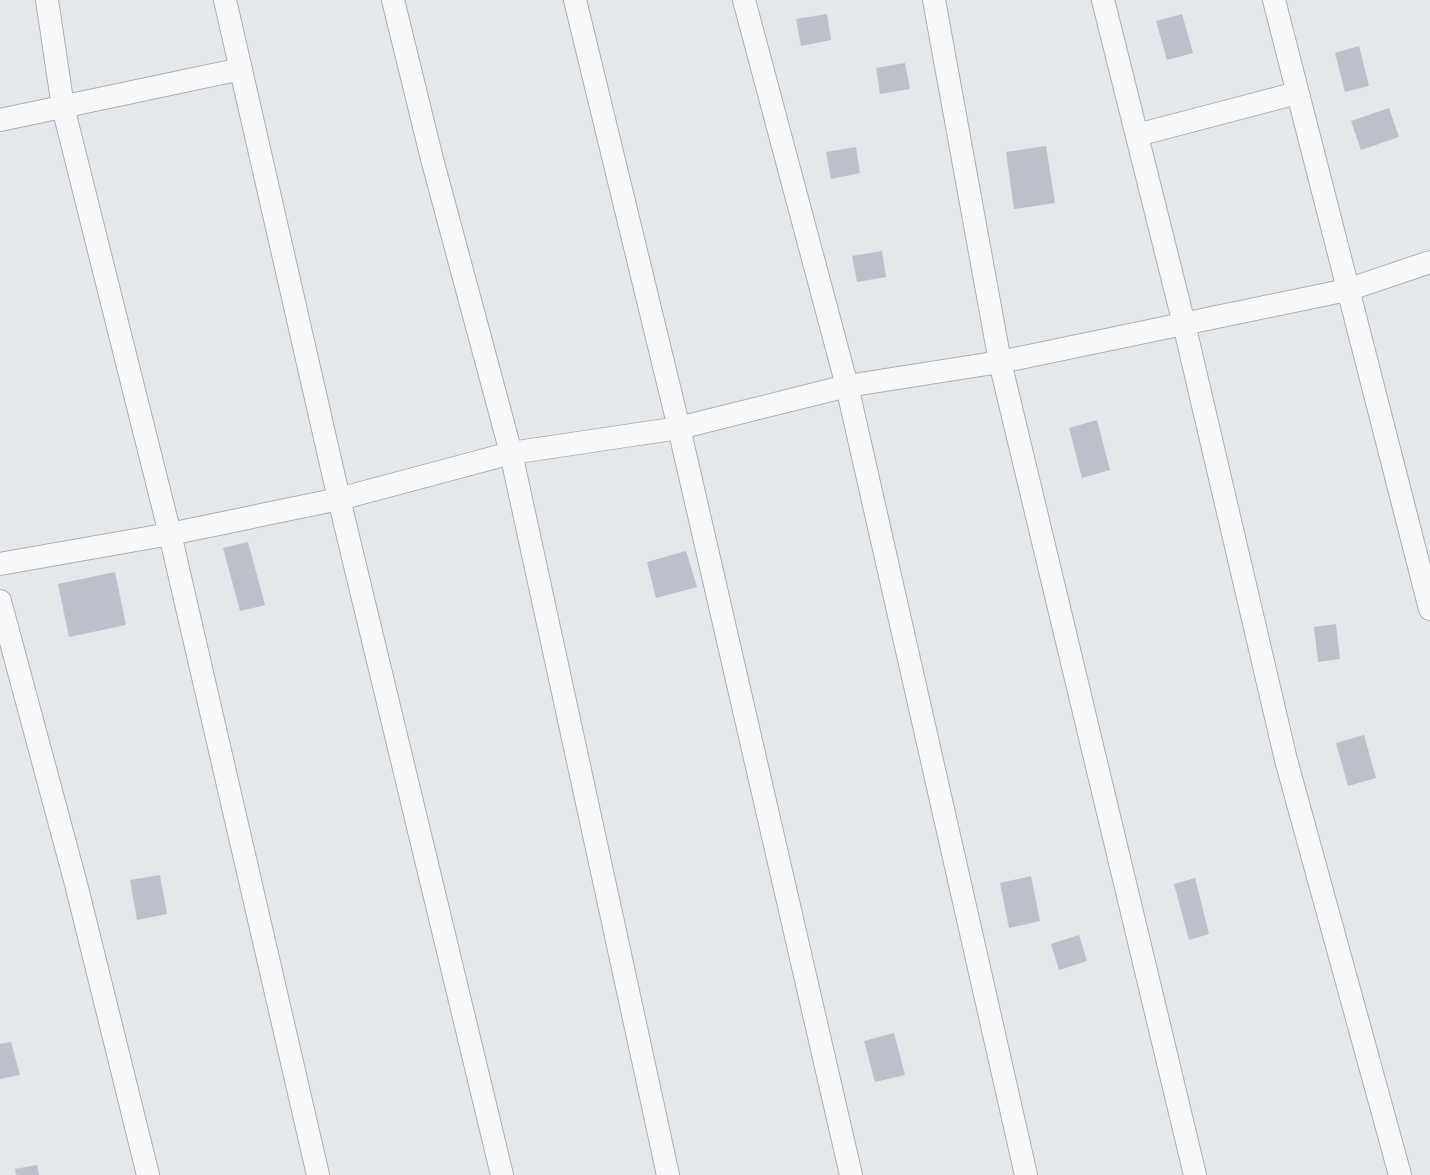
<svg xmlns="http://www.w3.org/2000/svg" width="1430" height="1175" font-family="Montserrat,sans-serif">
<style>
.building{fill:#bbc0ca}
.lines{fill:none;stroke-linecap:round;stroke-linejoin:round}
.street-casing{stroke:#a9aeb7;stroke-width:24}
.street{stroke:#f7f8fa;stroke-width:22}
</style>
<rect width="100%" height="100%" fill="#e4e7ec"/>
<g class="building">
<polygon points="827,14 831,40 801,46 796,19"/>
<polygon points="1182,14 1193,53 1167,60 1156,21"/>
<polygon points="1359,46 1369,86 1345,92 1335,53"/>
<polygon points="905,63 910,89 880,94 876,68"/>
<polygon points="1389,108 1399,137 1361,150 1351,121"/>
<polygon points="1046,146 1055,203 1014,209 1006,152"/>
<polygon points="856,147 860,173 831,179 826,152"/>
<polygon points="882,251 886,277 857,282 852,256"/>
<polygon points="1097,420 1110,470 1082,478 1069,428"/>
<polygon points="248,542 265,605 240,611 223,548"/>
<polygon points="686,551 697,587 656,598 647,562"/>
<polygon points="115,572 126,625 69,637 58,584"/>
<polygon points="1336,624 1340,659 1318,662 1314,627"/>
<polygon points="1364,735 1376,778 1348,786 1336,743"/>
<polygon points="160,875 167,914 137,920 130,880"/>
<polygon points="1031,876 1040,921 1009,928 1000,883"/>
<polygon points="1195,878 1209,934 1189,940 1174,884"/>
<polygon points="1079,935 1087,961 1059,970 1051,944"/>
<polygon points="894,1033 905,1075 875,1082 864,1041"/>
<polygon points="11,1042 20,1075 0,1079 0,1044"/>
<polygon points="37,1165 39,1175 16,1175 15,1169"/>
</g>
<g class="lines">
<defs>
<g id="street">
<polyline points="47,0 63,107 170,534 318,1175"/>
<polyline points="225,0 339,499 502,1175"/>
<polyline points="393,0 432,159 511,453 668,1175"/>
<polyline points="575,0 679,428 851,1175"/>
<polyline points="744,0 847,386 1026,1175"/>
<polyline points="934,0 1000,362 1195,1175"/>
<polyline points="1103,0 1184,324 1286,760 1400,1175"/>
<polyline points="1274,0 1430,609"/>
<polyline points="0,120 241,69"/>
<polyline points="1137,135 1297,93"/>
<polyline points="0,564 170,534 339,499 511,453 679,428 847,386 1000,362 1347,290 1430,262"/>
<polyline points="0,601 76,884 148,1175"/>
</g>
</defs>
<use href="#street" class="street-casing"/>
<use href="#street" class="street"/>
</g>
</svg>
